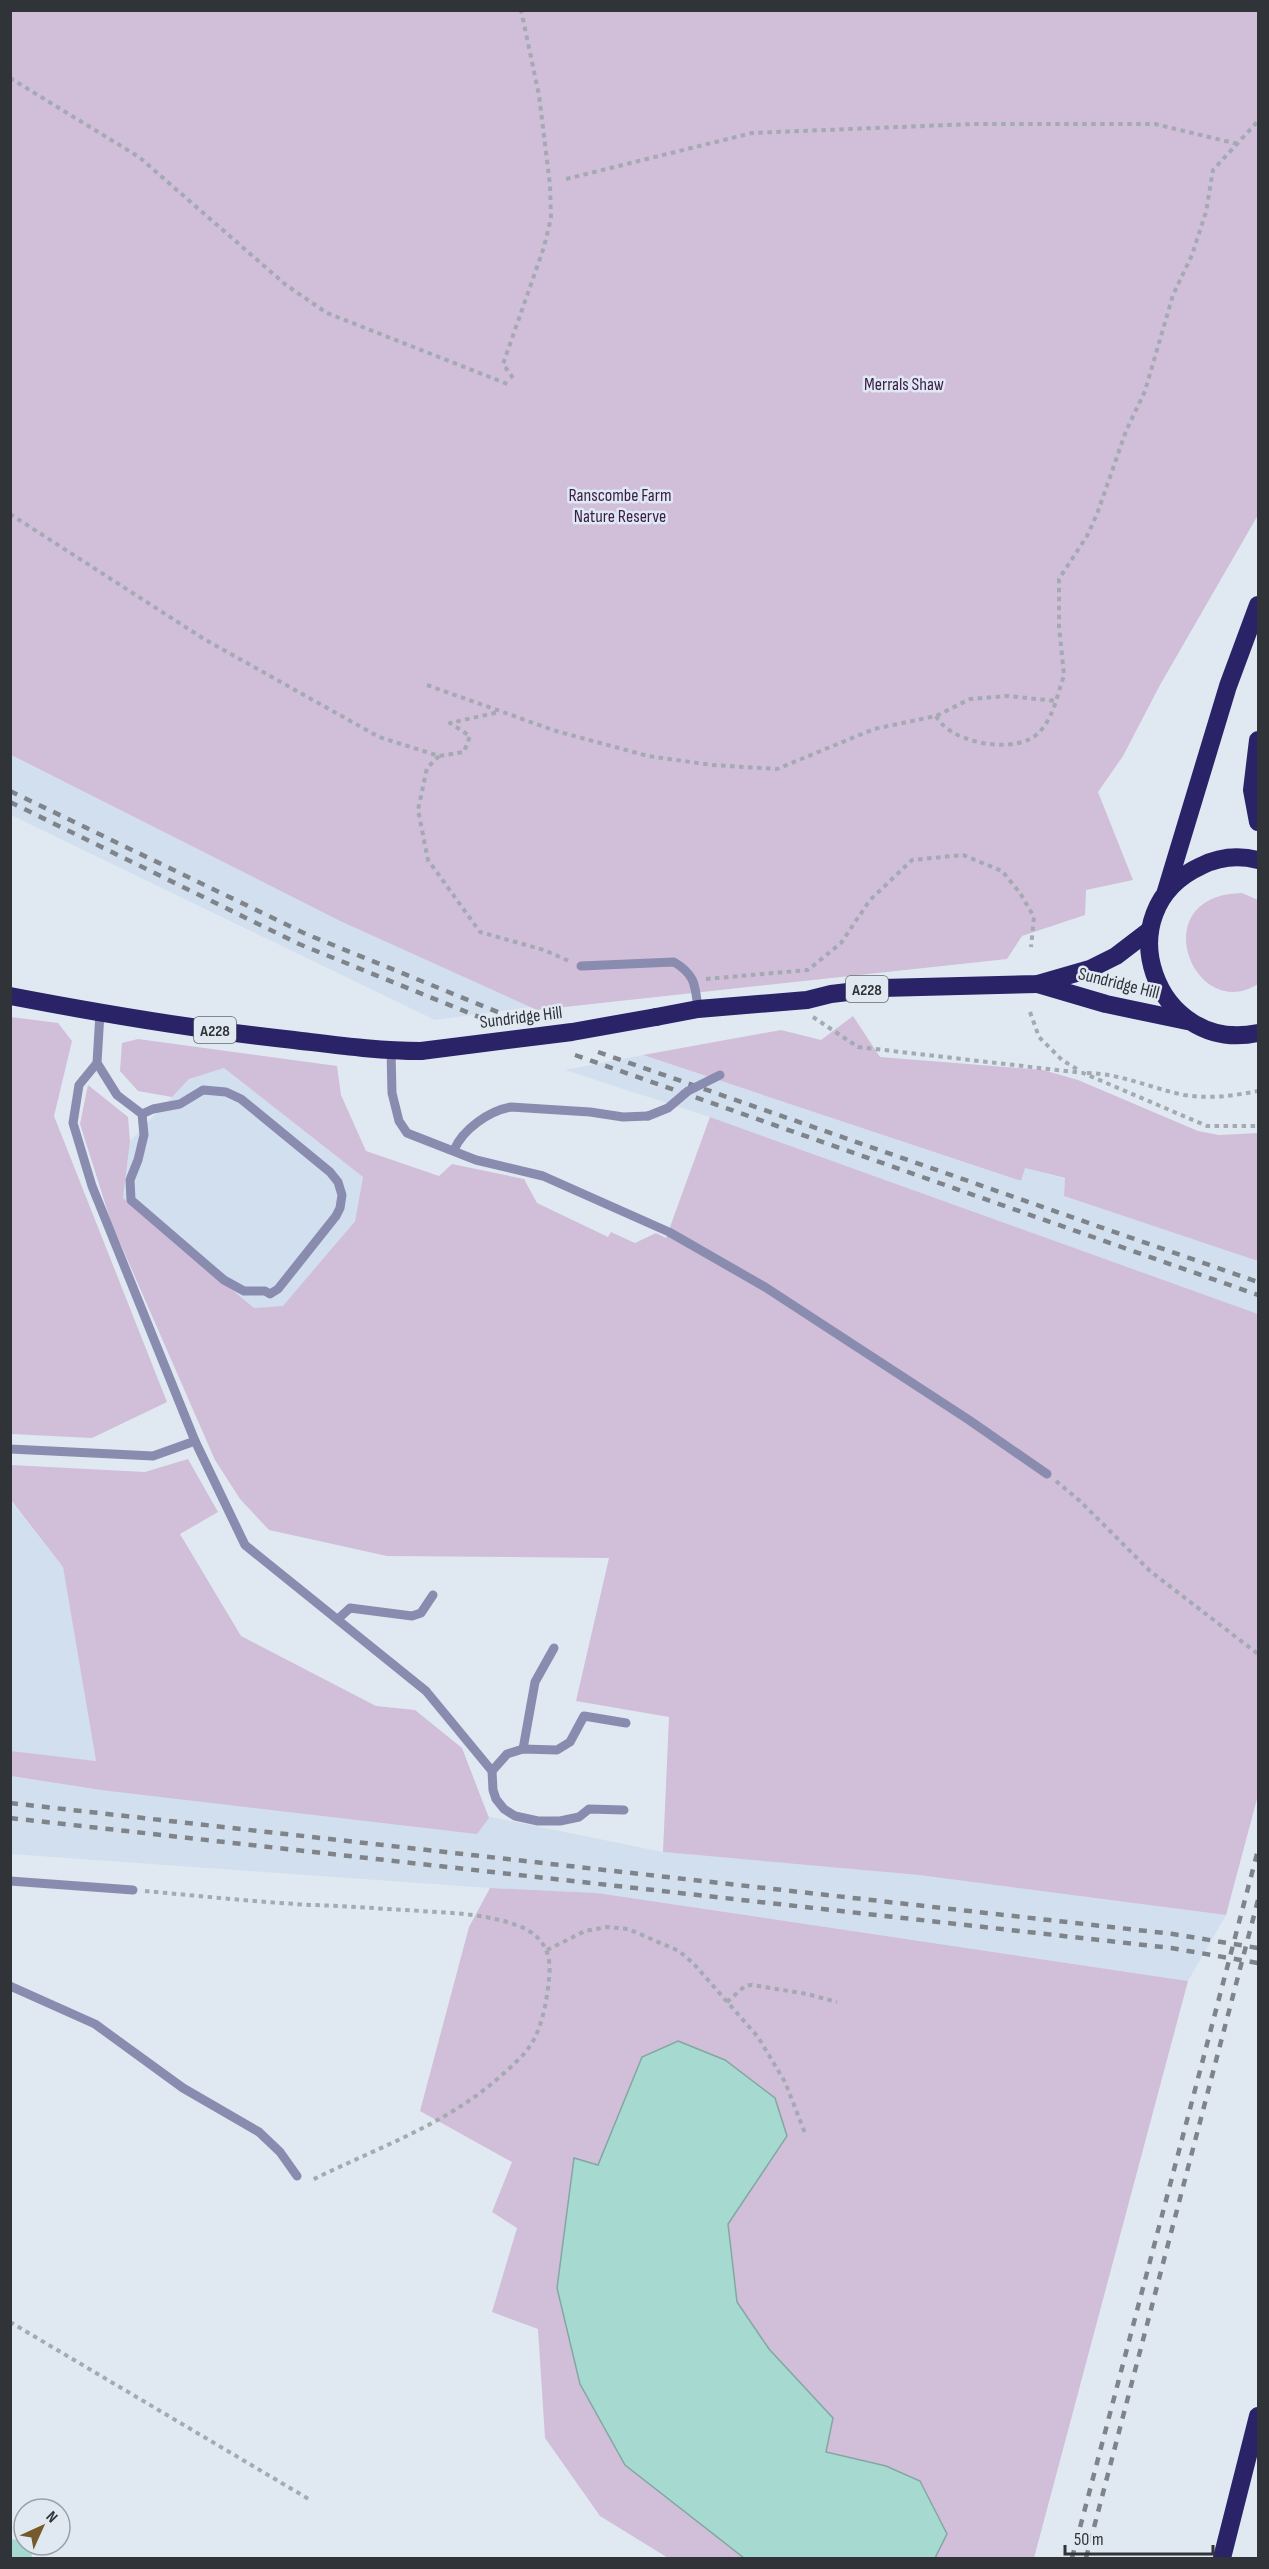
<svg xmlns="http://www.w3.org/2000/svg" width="1269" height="2569" font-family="'Sofia Sans Condensed',sans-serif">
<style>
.built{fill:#d1dfee}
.green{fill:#d1bed9}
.water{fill:#a6d9cf;stroke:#83a7a1;stroke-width:1.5}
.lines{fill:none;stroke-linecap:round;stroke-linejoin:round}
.river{stroke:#a6d9cf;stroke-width:36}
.path{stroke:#a3aab1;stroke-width:4;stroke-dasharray:4.5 4.5;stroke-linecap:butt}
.lane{stroke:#8a8caf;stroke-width:9}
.highway{stroke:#2a2368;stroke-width:18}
.rail{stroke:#7f848b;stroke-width:4.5;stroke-dasharray:8 8;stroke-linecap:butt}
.lane-bridge{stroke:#8a8caf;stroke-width:9}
.highway-bridge{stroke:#2a2368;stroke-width:18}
.labels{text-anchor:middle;stroke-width:5;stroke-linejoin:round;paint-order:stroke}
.shield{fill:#e0e9f2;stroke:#656a6f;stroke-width:1.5}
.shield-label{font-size:16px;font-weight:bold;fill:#303337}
.park-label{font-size:18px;fill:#3b1c48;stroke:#e0e9f2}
.street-label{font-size:18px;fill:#303337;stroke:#e0e9f2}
</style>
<rect width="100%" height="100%" fill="#e0e9f2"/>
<g class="built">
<polygon points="10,755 340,921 531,1007 435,1020 11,815"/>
<polygon points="643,1055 1020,1181 1025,1168 1065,1179 1064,1196 1258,1261 1258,1314 710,1117 565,1070"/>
<polygon points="224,1068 363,1177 355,1220 283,1307 254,1308 123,1198 130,1141 189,1079"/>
<polygon points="10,1500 63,1567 96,1761 11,1751"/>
<polygon points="10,1776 101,1790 437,1806 663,1852 919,1875 1226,1915 1188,1981 597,1893 490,1888 11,1854"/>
</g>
<g class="green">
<polygon points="11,11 1258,11 1258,515 1160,685 1123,756 1098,792 1133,880 1086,890 1085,915 1022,936 1007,959 537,1010 340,921 11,755"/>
<path d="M1242,893l16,7v84c-64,41 -116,-89 -16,-91z"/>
<polygon points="853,1016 880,1057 1043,1070 1078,1080 1198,1131 1219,1135 1258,1133 1258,1261 1064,1196 1065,1178 1025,1168 1021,1181 643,1055 781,1030 821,1040"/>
<polygon points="11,1017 58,1023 72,1041 54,1116 167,1402 92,1438 11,1434"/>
<polygon points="138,1039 337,1066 341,1095 366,1151 439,1176 452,1164 524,1179 537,1203 608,1237 611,1232 635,1243 656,1233 666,1238 710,1117 1258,1314 1258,1795 1226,1915 919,1875 663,1852 669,1717 576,1701 609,1558 387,1556 269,1530 240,1499 215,1460 111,1222 80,1124 88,1085 128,1117 130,1141 123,1198 254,1308 283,1306 355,1221 363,1177 224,1068 189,1079 172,1097 138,1091 120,1071 122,1043"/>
<polygon points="188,1459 218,1512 180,1534 241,1636 376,1706 415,1710 462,1748 489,1818 477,1834 101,1790 11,1776 11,1751 96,1761 63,1567 11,1500 11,1465 145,1472"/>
<polygon points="490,1888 597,1893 1188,1981 1034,2558 935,2558 947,2534 886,2466 826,2452 833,2418 769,2349 737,2302 728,2224 787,2136 775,2098 725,2060 642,2057 598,2166 574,2158 625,2465 744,2558 668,2558 600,2516 545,2438 538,2329 492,2312 517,2228 492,2212 512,2162 420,2111 469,1927"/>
</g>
<polygon class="water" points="678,2041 725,2060 775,2098 787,2136 728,2224 737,2302 769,2349 833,2418 826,2452 886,2466 920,2481 947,2534 935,2558 744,2558 625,2465 580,2384 557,2288 574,2158 598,2165 642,2057"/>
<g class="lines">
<polyline class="river" points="10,2557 14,2558"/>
<g class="path">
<polyline points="10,78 139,157 286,285 327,313 510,385"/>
<polyline points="566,179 752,133 973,124 1155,124 1238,144"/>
<polyline points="513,378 503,364 544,247 551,218 550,185 539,95 521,10"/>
<polyline points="10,514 204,639 379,737 439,756 464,752 470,736 450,723 499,712"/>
<polyline points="427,685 556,731 648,756 712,765 777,769 874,729 936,716 970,699 1008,696 1056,701 1064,675 1059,626 1059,579 1087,536 1097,514 1126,431 1145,391 1173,295 1192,255 1206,212 1213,170 1258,121"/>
<path d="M936,716c14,26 68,36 94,23 14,-7 22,-25 26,-38"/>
<polyline points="439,756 427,768 418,810 428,860 480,932 544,950 569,961"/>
<polyline points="706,979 808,970 841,943 870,900 912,860 963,855 1002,871 1020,893 1034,917 1031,947"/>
<polyline points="1030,1012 1039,1037 1062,1060 1080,1071"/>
<polyline points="813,1017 858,1047 1083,1073 1207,1126 1258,1126"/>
<path d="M1087,1073c36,1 63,15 97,22 25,4 49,1 74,-4"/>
<polyline points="1056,1481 1081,1502 1150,1571 1258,1654"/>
<path d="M145,1891c55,5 111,11 167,14 36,1 72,4 109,6 33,2 66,3 98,15 25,10 33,28 30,53 -2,20 -6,44 -16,62 -7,13 -19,23 -30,33 -56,51 -127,74 -193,107"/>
<polyline points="547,1950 585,1931 607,1927 628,1929 679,1951 694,1964 758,2037 785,2082 805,2133"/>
<polyline points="727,2002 745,1986 752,1985 807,1994 837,2002"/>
<polyline points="10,2322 312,2501"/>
</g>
<g class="lane">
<path d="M581,966l93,-4c22,13 21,24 24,47"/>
<polyline points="100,1013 97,1063 117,1095 142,1114 144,1135 138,1160 130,1180 131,1200 224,1280 244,1291 265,1291 270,1294 278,1289 336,1216 340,1208 342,1195 338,1182 330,1172 241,1099 226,1092 203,1090 180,1104 153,1109 142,1114"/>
<polyline points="391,1051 392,1093 399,1121 407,1133 476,1160 543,1176 669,1232 765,1287 969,1420 1047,1474"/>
<polyline points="97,1063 79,1085 73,1123 92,1186 195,1441 245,1545 426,1691 492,1771 493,1790 496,1799 504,1809 515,1816 538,1821 560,1821 579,1817 589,1809 624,1810"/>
<path d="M454,1150c9,-21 35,-39 57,-43l79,5 33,5 25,-1"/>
<polyline points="10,1449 153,1456 195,1441"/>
<polyline points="338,1619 350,1608 412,1616 421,1613 433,1595"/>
<polyline points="523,1749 535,1682 554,1648"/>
<polyline points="492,1771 507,1754 523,1749 557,1750 570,1742 584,1716 626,1723"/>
<polyline points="10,1881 133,1890"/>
<polyline points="10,1986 95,2024 183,2088 259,2132 280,2152 297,2176"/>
</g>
<g class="highway">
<polyline points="1258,740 1252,790 1258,822"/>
<path d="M1258,860c-20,-5 -39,-3 -57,6 -97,44 -46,189 57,167"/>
<polyline points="1166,891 1228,686 1258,605"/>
<polyline points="1038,984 1106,1004 1187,1021"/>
<path d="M10,996c94,18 189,34 284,44 42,5 84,11 127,11"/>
<polyline points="656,1017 698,1009 807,1000 831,994 882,988 1038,984 1090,969 1116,956 1150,930"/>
<polyline points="1222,2558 1258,2416"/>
</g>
<g class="rail">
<polyline points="10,791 306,934 505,1015"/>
<polyline points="10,802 299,944 484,1019"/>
<polyline points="598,1052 1258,1282"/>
<polyline points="575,1055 1258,1295"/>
<polyline points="10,1803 1173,1934 1258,1948"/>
<polyline points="10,1818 1171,1948 1258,1963"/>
<polyline points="1072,2558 1258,1850"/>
<polyline points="1086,2558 1258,1900"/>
</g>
<polyline class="lane-bridge" points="648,1116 668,1108 688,1091 720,1075"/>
<polyline class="highway-bridge" points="421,1051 572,1032 656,1017"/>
</g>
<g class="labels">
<g class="shield">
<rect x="846" y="976" width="42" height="26" rx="4.5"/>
<rect x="194" y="1017" width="42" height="26" rx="4.5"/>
</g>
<g class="shield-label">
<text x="867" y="995">A228</text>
<text x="215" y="1036">A228</text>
</g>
<g class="park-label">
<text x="904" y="390">Merrals Shaw</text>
<text x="620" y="501">Ranscombe Farm<tspan x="620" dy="21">Nature Reserve</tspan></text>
</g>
<g class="street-label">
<text transform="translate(1119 983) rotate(14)" y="6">Sundridge Hill</text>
<text transform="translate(521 1017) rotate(-7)" y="6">Sundridge Hill</text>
</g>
</g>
<rect width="1269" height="2569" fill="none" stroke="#303337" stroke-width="24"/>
<g transform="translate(42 2527) rotate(45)"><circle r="28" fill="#e0e9f2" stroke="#9aa0a7" stroke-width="1.5"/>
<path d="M0-4.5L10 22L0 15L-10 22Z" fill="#745a2c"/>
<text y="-9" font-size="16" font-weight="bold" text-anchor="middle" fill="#303337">N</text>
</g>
<path d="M1065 2545v9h148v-9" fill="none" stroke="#303337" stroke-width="3"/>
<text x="1074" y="2545" font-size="18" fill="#303337" stroke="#e0e9f2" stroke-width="4.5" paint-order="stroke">50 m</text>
</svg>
